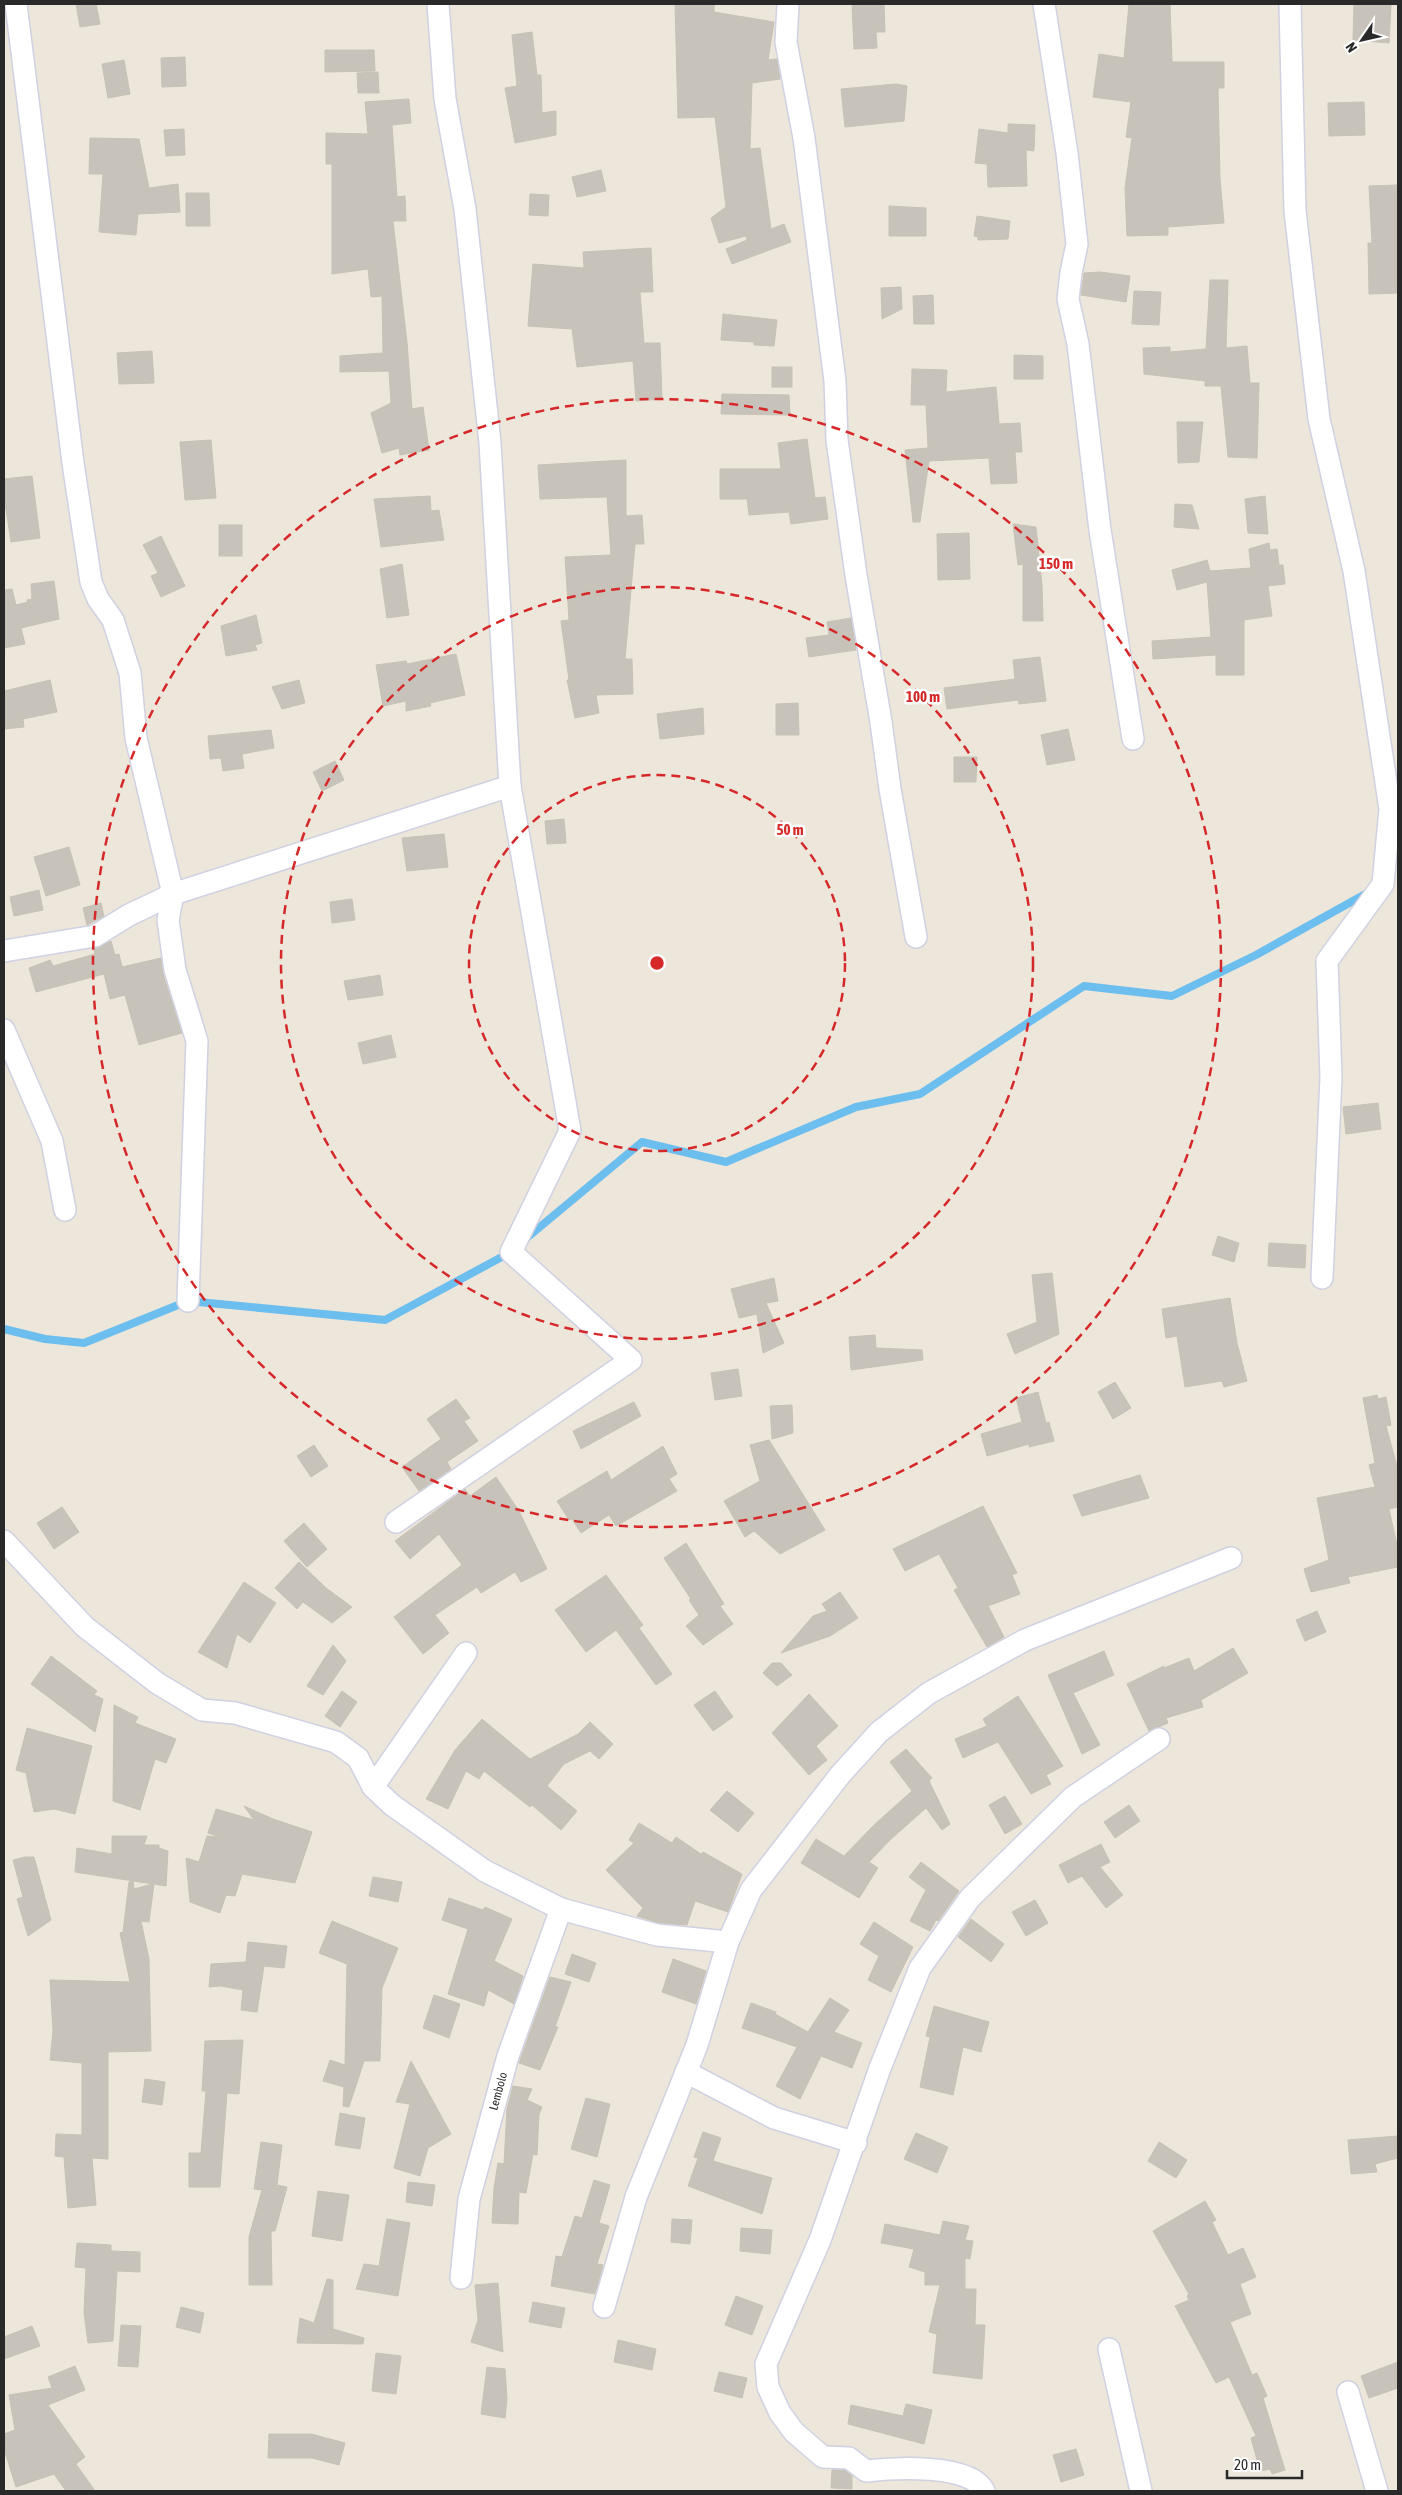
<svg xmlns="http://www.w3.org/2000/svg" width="1402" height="2495" font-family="'Asap Condensed',sans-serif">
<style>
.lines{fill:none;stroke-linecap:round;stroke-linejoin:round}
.stream{stroke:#6cbeef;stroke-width:8}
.building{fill:#c7c3ba;stroke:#c7c2b4}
.minor-casing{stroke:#d0d1e2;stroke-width:24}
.minor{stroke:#fff;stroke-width:21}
.ring{fill:none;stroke:#d62828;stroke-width:2.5;stroke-dasharray:9 6}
.labels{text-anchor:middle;stroke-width:5;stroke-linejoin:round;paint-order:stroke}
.street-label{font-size:12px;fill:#292929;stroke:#fff}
.centre{fill:#d62828;stroke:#fff;stroke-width:2.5}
.ring-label{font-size:15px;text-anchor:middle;font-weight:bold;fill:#d62828;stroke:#fff;stroke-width:5;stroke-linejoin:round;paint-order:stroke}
</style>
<rect width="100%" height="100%" fill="#ece6db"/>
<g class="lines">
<g class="stream">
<polyline points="523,1241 642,1142 726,1162 856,1107 920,1094 1084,986 1172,996 1256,955 1369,892"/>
<polyline points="4,1329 45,1339 84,1343 188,1301 385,1320 511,1252"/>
</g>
</g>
<g class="building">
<polygon points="76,4 96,4 100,24 80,27"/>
<polygon points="675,4 714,5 714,12 774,22 768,60 777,59 780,79 752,83 750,149 760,148 771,229 784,224 791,242 732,264 726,249 747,240 746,236 719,243 711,218 726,207 715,117 678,118"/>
<polygon points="852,4 884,4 885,32 876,32 877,48 854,49"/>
<polygon points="1129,4 1170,4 1172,62 1224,62 1224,88 1218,88 1220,179 1224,223 1168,227 1168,235 1127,236 1125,188 1132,138 1126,137 1131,102 1093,97 1099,54 1124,58"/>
<polygon points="1354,4 1391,4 1389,43 1353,40"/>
<polygon points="532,32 537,75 541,75 542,113 556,111 556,135 515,143 505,88 517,86 512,35"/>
<polygon points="325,50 374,50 375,71 325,72"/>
<polygon points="185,57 186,86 162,87 161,58"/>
<polygon points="124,60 130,94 108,98 102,64"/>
<polygon points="378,72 379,93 358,93 357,73"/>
<polygon points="896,84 907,86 904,121 845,127 841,89"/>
<polygon points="409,99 411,123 392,125 397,197 405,196 406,221 393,221 407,342 412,409 423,407 429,450 400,455 399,448 382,453 371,413 391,403 389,371 340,372 340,356 383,353 382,296 371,297 368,269 332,274 332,164 326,164 326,133 368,134 365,102"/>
<polygon points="1364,102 1365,135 1329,136 1328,103"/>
<polygon points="1008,124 1035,125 1034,151 1026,150 1027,186 988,187 987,164 975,163 979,129 1008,133"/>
<polygon points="184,129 185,155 166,156 164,130"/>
<polygon points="90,138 139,139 149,188 178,184 180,212 138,214 136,235 99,232 103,174 89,174"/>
<polygon points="601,170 606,191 577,197 572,177"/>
<polygon points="1398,185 1398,293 1369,294 1368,243 1372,243 1369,186"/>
<polygon points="186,193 209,193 210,226 186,226"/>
<polygon points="530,194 549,195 548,216 529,215"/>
<polygon points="889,206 926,208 926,236 889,236"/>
<polygon points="977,216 1010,221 1008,239 978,240 978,237 974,236"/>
<polygon points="651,248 653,292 640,292 644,343 660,343 662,399 636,401 633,361 577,367 572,329 528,326 533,264 584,268 583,252"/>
<polygon points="1100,272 1130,276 1126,302 1081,295 1084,273"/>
<polygon points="1210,280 1228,280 1226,348 1247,346 1250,383 1259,383 1257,458 1228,457 1221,386 1205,386 1205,381 1144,374 1143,348 1170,347 1170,352 1206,349"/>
<polygon points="901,287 902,309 882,319 881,288"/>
<polygon points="1134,291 1161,292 1159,325 1132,324"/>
<polygon points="933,295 934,324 914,324 913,296"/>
<polygon points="723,314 777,320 774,346 754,345 754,342 721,340"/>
<polygon points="152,351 154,383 119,384 117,353"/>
<polygon points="1014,355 1043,356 1043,379 1014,379"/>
<rect x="772" y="367" width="20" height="20"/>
<polygon points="912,369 947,370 946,392 996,387 999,424 1020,423 1022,452 1015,452 1017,483 991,484 989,458 929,461 920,522 913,522 905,450 928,448 926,405 911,405"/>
<polygon points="722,394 789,395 790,415 721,414"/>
<polygon points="1177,422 1203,422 1199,462 1178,463"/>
<polygon points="807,439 815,498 825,497 828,519 791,524 789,512 749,515 747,499 720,499 720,469 781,469 778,443"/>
<polygon points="211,440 216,498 185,500 180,442"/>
<polygon points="626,460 626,516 642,515 644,544 635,544 625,659 632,659 633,694 596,695 599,713 575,718 567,680 569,680 561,621 569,620 565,557 611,555 607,497 540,499 538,465"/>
<polygon points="32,476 40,538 11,542 6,509 4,510 4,479"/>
<polygon points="430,496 431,511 439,510 444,540 381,547 374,499"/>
<polygon points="1265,496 1268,534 1248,533 1245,499"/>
<polygon points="1175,504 1192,505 1199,529 1174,527"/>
<polygon points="1013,524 1036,527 1042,585 1043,621 1023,621 1023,564 1018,565"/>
<rect x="219" y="525" width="23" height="31"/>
<polygon points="969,533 970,579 938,580 937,534"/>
<polygon points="161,536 185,586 161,597 151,576 158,573 143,545"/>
<polygon points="1269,543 1270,550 1277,549 1279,565 1283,565 1285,584 1268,586 1272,616 1244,620 1244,675 1216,675 1216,655 1153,659 1152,641 1211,637 1207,582 1177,590 1172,570 1207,560 1210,571 1251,568 1249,549"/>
<polygon points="402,564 409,615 387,618 380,569"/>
<polygon points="54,581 59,619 21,628 25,644 4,648 4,590 12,589 16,605 28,602 27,600 32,599 31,584"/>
<polygon points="256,615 262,643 255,645 257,650 226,656 221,626"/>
<polygon points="851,618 856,650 809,657 806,638 829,635 827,622"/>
<polygon points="456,654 465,695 430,703 431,706 406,711 406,701 383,706 376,665 406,661 407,664"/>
<polygon points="1040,657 1046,701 1019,704 1018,700 947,709 944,688 1015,679 1013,660"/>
<polygon points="50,680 57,712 23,719 24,727 4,729 4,691"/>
<polygon points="299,680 305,703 282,709 272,687"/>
<polygon points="798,703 799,735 776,735 776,704"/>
<polygon points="703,708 704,734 660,739 657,714"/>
<polygon points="1068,729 1075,760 1047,765 1041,735"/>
<polygon points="271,730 274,748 242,754 244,768 223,771 221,758 210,759 208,736"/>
<polygon points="954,757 977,757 976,782 954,782"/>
<polygon points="335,761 344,780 322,791 313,772"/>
<polygon points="564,819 566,843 547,844 545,821"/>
<polygon points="444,834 448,867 407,871 402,838"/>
<polygon points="69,847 80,885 46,896 34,857"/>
<polygon points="39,890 43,910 14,916 10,897"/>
<polygon points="352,899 355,920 332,923 330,902"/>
<polygon points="101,903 104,916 87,925 83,908"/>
<polygon points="111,941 115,955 119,954 122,967 161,958 163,974 182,1033 139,1045 125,995 110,999 104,974 36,992 29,968 50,960 53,966 95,954 94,949"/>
<polygon points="380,975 383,995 348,1000 344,981"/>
<polygon points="391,1035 396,1057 363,1064 358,1043"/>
<polygon points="1378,1103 1381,1129 1346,1134 1343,1107"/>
<polygon points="1218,1236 1239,1243 1234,1262 1212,1255"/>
<polygon points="1269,1243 1306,1245 1305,1268 1268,1266"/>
<polygon points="1052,1273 1059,1334 1015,1354 1007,1334 1037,1322 1032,1275"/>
<polygon points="774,1278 778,1301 766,1303 784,1343 763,1353 757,1314 739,1318 731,1289"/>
<polygon points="1230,1298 1237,1343 1247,1381 1224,1387 1222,1381 1185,1387 1177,1336 1166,1338 1162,1309"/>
<polygon points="875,1335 876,1348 922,1350 923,1360 851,1370 849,1337"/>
<polygon points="738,1369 742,1396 715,1400 711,1373"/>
<polygon points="1115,1382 1131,1408 1113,1419 1098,1392"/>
<polygon points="1038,1392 1046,1423 1049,1422 1054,1441 1029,1447 1029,1444 987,1456 981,1434 1022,1422 1016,1398"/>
<polygon points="1377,1395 1378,1399 1386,1397 1391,1425 1386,1426 1398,1470 1398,1507 1389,1509 1398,1549 1398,1567 1348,1577 1350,1583 1311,1592 1304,1569 1329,1560 1317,1498 1375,1487 1369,1465 1375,1463 1363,1398"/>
<polygon points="456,1399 470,1418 464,1421 478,1441 447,1462 451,1469 419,1491 402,1467 441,1439 427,1419"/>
<polygon points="634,1402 641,1416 581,1449 573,1431"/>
<polygon points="792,1405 793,1433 772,1439 770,1406"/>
<polygon points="769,1440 825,1530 780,1554 754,1531 745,1537 724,1501 760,1481 750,1445"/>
<polygon points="314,1445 328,1466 311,1477 297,1456"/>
<polygon points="663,1446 677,1474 669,1479 677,1491 616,1526 609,1515 581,1533 572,1519 569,1520 557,1501 607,1471 611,1480"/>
<polygon points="1140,1475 1149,1498 1082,1516 1073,1495"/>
<polygon points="496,1477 519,1511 547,1569 521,1582 515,1572 481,1593 477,1587 435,1615 449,1633 423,1654 394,1617 462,1565 439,1534 410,1559 395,1541 465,1489 470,1496"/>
<polygon points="983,1506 1017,1573 1012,1575 1020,1594 988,1606 1004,1637 987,1647 954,1590 958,1588 939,1554 905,1571 893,1549"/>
<polygon points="62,1507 79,1532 54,1549 37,1523"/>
<polygon points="304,1523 327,1549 307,1567 284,1541"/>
<polygon points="686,1543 724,1604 720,1606 733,1624 703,1645 686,1626 699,1615 689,1600 691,1599 664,1558"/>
<polygon points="299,1562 326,1588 352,1607 332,1623 303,1602 297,1609 275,1588"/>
<polygon points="606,1575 643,1625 639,1628 672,1674 656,1685 616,1630 586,1652 555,1610"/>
<polygon points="244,1582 276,1603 250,1643 237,1634 227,1668 198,1652"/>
<polygon points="840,1592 858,1618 830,1636 781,1653 813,1616 827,1611 822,1604"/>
<polygon points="1317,1611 1326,1632 1305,1641 1296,1620"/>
<polygon points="333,1645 346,1661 323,1695 307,1686"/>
<polygon points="1233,1648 1248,1673 1201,1700 1203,1707 1166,1718 1168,1723 1149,1731 1127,1684 1164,1666 1164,1668 1189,1658 1194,1671"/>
<polygon points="1104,1651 1114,1675 1073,1693 1100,1745 1082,1754 1048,1675"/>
<polygon points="51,1656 97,1691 94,1695 103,1699 95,1732 31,1684"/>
<polygon points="772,1663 781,1663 792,1675 777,1686 763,1673"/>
<polygon points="342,1691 357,1702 340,1727 325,1716"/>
<polygon points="715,1691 733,1717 713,1731 694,1705"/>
<polygon points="809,1694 838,1726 816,1746 827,1760 809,1775 772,1733"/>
<polygon points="1018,1696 1063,1766 1046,1775 1051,1784 1031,1794 998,1742 963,1758 955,1739 987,1726 983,1719"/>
<polygon points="114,1705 138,1717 135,1723 176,1739 166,1763 155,1759 140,1810 113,1801"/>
<polygon points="482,1719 530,1759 578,1734 590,1722 613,1744 599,1759 590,1751 564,1764 547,1786 577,1811 561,1830 532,1805 530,1807 484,1771 479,1779 466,1771 448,1809 426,1799 455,1750"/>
<polygon points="27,1728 92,1746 75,1814 54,1809 34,1812 26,1773 16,1770"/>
<polygon points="906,1749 932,1778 929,1781 950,1824 942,1830 926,1808 890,1840 869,1862 878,1868 859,1898 801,1863 816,1839 844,1856 875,1824 912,1791 890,1762"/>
<polygon points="727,1791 754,1813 738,1832 710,1810"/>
<polygon points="1005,1796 1022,1824 1005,1834 989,1805"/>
<polygon points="1129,1805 1140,1821 1115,1838 1104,1822"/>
<polygon points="244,1806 273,1819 312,1832 295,1883 242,1874 235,1896 226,1895 220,1913 190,1902 186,1858 199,1862 207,1836 220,1837 208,1833 216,1809 254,1820"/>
<polygon points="639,1823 672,1843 676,1837 701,1854 703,1852 742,1874 728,1912 695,1901 687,1925 659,1923 637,1916 643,1908 606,1870 634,1843 629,1840"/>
<polygon points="112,1836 147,1836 144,1845 159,1845 159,1848 168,1851 166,1886 154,1884 149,1922 141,1921 149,1959 151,2051 108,2052 108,2159 92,2158 96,2205 68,2208 64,2157 55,2156 56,2134 82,2135 82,2063 50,2060 53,2031 50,1980 130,1982 120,1933 123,1932 129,1882 133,1881 134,1889 153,1884 75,1872 77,1848 112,1854"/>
<polygon points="1101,1844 1110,1862 1100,1867 1123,1895 1106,1908 1082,1876 1068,1883 1059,1865"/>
<polygon points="25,1857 34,1857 51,1920 28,1936 17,1899 23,1897 13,1860"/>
<polygon points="921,1862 959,1891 938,1921 936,1920 930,1931 910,1921 926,1890 909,1877"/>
<polygon points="373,1877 402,1882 398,1902 369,1896"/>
<polygon points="449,1898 483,1910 485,1907 512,1919 494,1961 523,1976 514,2004 488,1990 484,2006 448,1994 468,1929 442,1920"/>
<polygon points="1035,1900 1048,1923 1026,1936 1012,1912"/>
<polygon points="971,1919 1004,1944 991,1962 958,1937"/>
<polygon points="332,1921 398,1948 382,1988 380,2061 364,2061 349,2107 343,2106 344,2087 323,2081 330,2060 345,2065 347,1964 319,1953"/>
<polygon points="874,1922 913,1947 891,1992 868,1980 879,1956 860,1944"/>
<polygon points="248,1942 287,1946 284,1968 264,1966 257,2012 241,2010 243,1990 221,1986 209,1987 211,1964 246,1962"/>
<polygon points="572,1954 596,1963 589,1982 565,1974"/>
<polygon points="673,1959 706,1971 696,2004 662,1992"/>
<polygon points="550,1977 571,1982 555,2027 558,2027 540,2070 519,2063"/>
<polygon points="434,1995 460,2004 449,2038 423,2028"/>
<polygon points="830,1998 849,2010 834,2032 862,2043 852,2068 821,2056 800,2099 776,2086 797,2047 742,2028 751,2003 776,2012 775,2014 808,2032"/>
<polygon points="934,2006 989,2022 981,2052 963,2047 953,2095 920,2087 930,2037 926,2036"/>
<polygon points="243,2040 239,2094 227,2093 220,2187 189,2187 189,2153 201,2153 206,2091 202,2091 205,2041"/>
<polygon points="411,2061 451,2134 428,2148 420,2176 394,2168 410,2104 396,2102"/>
<polygon points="145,2079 165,2082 162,2105 142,2102"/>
<polygon points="513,2086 532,2089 527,2100 542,2107 539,2114 537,2155 533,2154 526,2193 519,2192 518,2224 492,2223 494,2188 498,2163 504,2164 507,2109"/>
<polygon points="586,2098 610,2104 597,2157 571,2149"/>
<polygon points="340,2113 365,2118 360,2149 335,2145"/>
<polygon points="703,2132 721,2138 713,2161 772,2178 762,2214 688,2186 698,2158 694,2157"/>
<polygon points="916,2133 948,2147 937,2173 904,2159"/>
<polygon points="1398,2136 1398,2158 1375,2164 1377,2172 1351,2174 1348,2140"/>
<polygon points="261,2142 282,2145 277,2185 287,2187 275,2231 271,2231 272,2285 249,2285 249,2237 262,2190 254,2189"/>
<polygon points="1159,2142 1187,2160 1176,2178 1148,2161"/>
<polygon points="594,2180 610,2185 599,2223 609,2226 597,2264 603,2265 595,2294 551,2286 556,2256 562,2257 575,2216 582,2218"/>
<polygon points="408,2182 435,2185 432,2206 406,2202"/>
<polygon points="318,2191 349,2195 342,2241 312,2236"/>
<polygon points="1205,2201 1216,2220 1212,2222 1228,2255 1243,2248 1256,2277 1240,2284 1251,2314 1230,2322 1252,2375 1257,2373 1267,2396 1263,2398 1285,2470 1272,2474 1270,2469 1260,2471 1251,2438 1256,2436 1229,2377 1216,2383 1175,2306 1189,2300 1187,2296 1189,2294 1153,2231"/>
<polygon points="387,2219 410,2223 398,2296 356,2289 364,2264 379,2266"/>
<polygon points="672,2219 692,2220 690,2244 671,2242"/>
<polygon points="943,2221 969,2226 965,2240 973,2241 970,2259 965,2258 965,2289 976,2289 975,2325 985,2325 982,2379 933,2373 937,2334 929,2332 940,2285 925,2285 925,2272 909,2267 914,2249 881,2243 885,2224 940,2235"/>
<polygon points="741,2228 772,2230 770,2254 740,2251"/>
<polygon points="77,2243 111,2245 111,2251 140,2252 140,2272 117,2271 113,2341 88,2343 84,2313 86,2268 75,2267"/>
<polygon points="327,2279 333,2280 333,2329 364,2338 363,2344 297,2343 300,2318 314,2323"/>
<polygon points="498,2283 499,2296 503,2352 471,2342 478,2320 475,2285"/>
<polygon points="736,2296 763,2306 752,2335 725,2325"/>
<polygon points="533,2302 565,2308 561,2328 529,2322"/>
<polygon points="181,2307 204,2313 200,2333 176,2327"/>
<polygon points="121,2325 141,2326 138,2367 118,2366"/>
<polygon points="32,2326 40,2346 4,2359 4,2337"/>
<polygon points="618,2340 656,2349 652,2370 614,2362"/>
<polygon points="376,2353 401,2356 396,2394 372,2391"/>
<polygon points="1398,2362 1398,2388 1369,2398 1361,2376"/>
<polygon points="75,2366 85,2390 48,2405 85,2457 76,2464 95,2491 66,2491 54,2474 16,2487 4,2449 4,2434 15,2430 9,2395 52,2388 48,2377"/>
<polygon points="487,2367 505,2369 507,2399 505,2418 481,2414"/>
<polygon points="719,2372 747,2378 742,2398 714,2391"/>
<polygon points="906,2404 932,2410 924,2444 848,2424 851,2405 903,2416"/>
<polygon points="269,2434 311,2434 345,2443 339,2465 312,2458 268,2458"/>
<polygon points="1076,2449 1084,2475 1061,2482 1053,2455"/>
<polygon points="832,2470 845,2470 852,2476 852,2489 831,2488"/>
</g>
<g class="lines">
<defs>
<g id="minor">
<polyline points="16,4 73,463 91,582 98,599 113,620 130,673 136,738 173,894 168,920 175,970 197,1041 188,1301"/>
<polyline points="788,4 786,42 804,138 835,381 837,440 856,575 881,722 890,789 916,937"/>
<polyline points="1044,4 1067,153 1077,244 1071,273 1068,299 1078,344 1100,530 1133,739"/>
<polyline points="1290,4 1295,211 1319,419 1354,571 1390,809 1383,884 1327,961 1331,1077 1322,1278"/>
<polyline points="4,951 95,936 129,915 173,894 510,786"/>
<polyline points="4,1030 52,1141 65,1210"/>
<polyline points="396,1522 631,1360 511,1252 570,1131 510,786 490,443 465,209 445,99 438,4"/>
<polyline points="4,1541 85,1627 157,1683 202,1710 235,1713 336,1742 358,1758 373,1787 392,1805 485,1871 561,1909 657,1935 728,1942"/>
<polyline points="373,1787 466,1653"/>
<polyline points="686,2072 774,2118 856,2143"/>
<path id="s1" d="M461,2278l8,-79 39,-143 53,-147"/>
<polyline points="604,2307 636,2197 697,2045 728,1942 751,1890 840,1775 879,1732 929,1693 1025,1640 1231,1558"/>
<polyline points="1109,2349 1141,2491"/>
<polyline points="1348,2392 1377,2491"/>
<path d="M984,2491c-13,-28 -91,-23 -118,-20l-17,-13 -26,-1 -29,-25 -14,-19 -12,-26 -2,-23 54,-124 60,-172 40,-100 50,-70 103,-101 86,-58"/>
</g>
</defs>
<use href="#minor" class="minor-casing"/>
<use href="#minor" class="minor"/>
</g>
<g class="ring">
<circle cx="657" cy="963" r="188"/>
<circle cx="657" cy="963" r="376"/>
<circle cx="657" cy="963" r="564"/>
</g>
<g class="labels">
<g class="street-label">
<text dy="4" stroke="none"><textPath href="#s1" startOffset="191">Lembolo</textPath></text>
</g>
</g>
<circle cx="657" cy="963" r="8" class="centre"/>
<g class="ring-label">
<text x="1056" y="569">150 m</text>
<text x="923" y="702">100 m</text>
<text x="790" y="835">50 m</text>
</g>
<rect width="1402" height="2495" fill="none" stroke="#292929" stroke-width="10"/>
<g transform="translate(1362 40) rotate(236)" stroke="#ffffff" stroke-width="4" paint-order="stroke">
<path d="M0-4L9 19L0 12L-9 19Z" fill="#292929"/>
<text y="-8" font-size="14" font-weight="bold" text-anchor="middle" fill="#292929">N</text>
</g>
<path d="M1227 2470v8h75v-8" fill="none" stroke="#292929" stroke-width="2.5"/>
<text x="1234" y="2470" font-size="15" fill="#292929" stroke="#ffffff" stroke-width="4" paint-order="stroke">20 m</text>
</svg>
